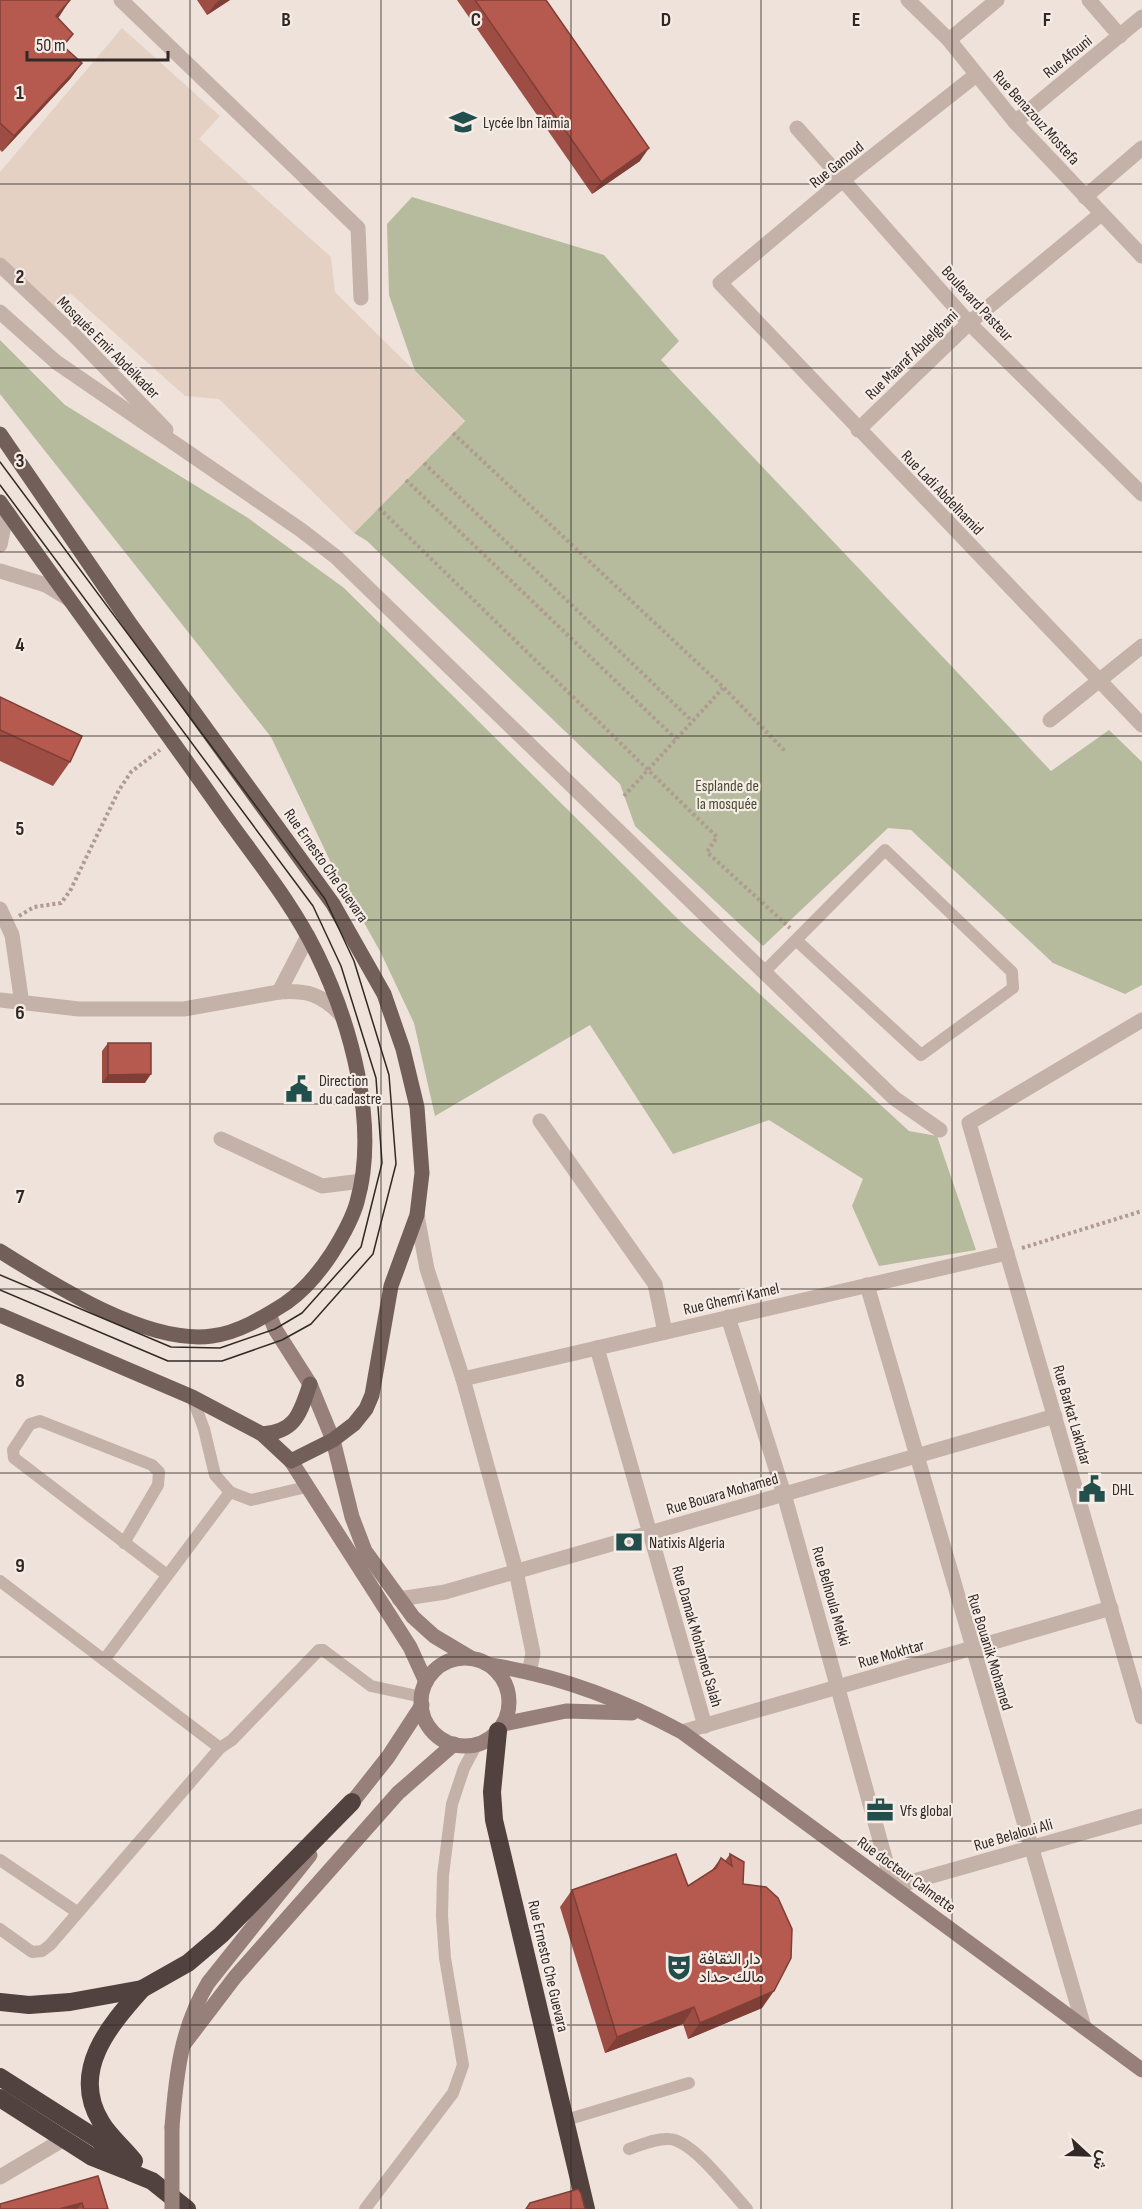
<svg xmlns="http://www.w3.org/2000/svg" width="1142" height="2209" font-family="'Sofia Sans Condensed',Vazirmatn,sans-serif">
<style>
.green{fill:#b5bb9c}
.plaza{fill:#e4d1c3}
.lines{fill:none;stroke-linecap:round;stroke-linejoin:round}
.path{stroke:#b09b92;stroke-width:4;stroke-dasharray:3 3;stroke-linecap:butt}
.lane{stroke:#c4b1a8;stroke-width:12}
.street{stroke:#c4b1a8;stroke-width:15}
.secondary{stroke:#97807a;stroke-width:15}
.primary{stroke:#725f5a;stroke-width:15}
.highway{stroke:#52423f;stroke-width:18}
.tram{stroke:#322927;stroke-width:1.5}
.secondary-bridge{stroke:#97807a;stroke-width:15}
.wall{fill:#9d4d44}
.shaded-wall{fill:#7f3f37}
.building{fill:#b65a4f;stroke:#7f3f37;stroke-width:1.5}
.grid{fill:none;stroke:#322927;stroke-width:1.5;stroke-opacity:0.55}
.labels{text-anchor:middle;stroke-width:4.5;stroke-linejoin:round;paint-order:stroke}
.street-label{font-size:16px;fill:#322927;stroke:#f6ece6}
.poi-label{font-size:16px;fill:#322927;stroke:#f6ece6;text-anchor:start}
.park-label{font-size:16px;fill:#464d2e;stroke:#f6ece6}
.grid-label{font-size:20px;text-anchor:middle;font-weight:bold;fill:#322927;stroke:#f6ece6;stroke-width:4.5;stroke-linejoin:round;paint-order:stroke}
</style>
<rect width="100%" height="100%" fill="#eee2da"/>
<g class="green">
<polygon points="412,197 604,255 679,341 661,360 1051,771 1109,730 1142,762 1142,985 1125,994 1053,963 911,830 888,828 763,946 635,826 620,784 367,541 354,533 465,421 415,371 389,295 387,224"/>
<polygon points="0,340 65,405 248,518 344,588 679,920 909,1131 937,1136 976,1250 879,1266 852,1206 863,1179 769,1120 673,1154 590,1025 435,1116 414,1023 381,953 334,869 271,737 0,394"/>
</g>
<polygon class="plaza" points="122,28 220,116 199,139 331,257 335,292 465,421 354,533 219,399 185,396 70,293 49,315 0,272 0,172"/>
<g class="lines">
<g class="path">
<polyline points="453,433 723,687 786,752"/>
<polyline points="424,463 692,721"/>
<polyline points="406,480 676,739"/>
<polyline points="379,508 717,837 707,852 790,928"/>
<polyline points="624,796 723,688"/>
<polyline points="19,916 34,907 61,903 70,891 119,790 131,772 160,750"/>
<polyline points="1022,1248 1142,1211"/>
</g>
<g class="lane">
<polyline points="764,972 885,850 1012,972 1013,988 921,1055 796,940"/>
<polyline points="192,1397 204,1429 215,1475 230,1492 251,1500 306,1487"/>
<polyline points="124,1543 158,1485 159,1472 152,1465 40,1421 30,1424 13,1450 14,1458 167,1575"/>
<polyline points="0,1581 220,1748"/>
<polyline points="104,1660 230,1492"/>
<polyline points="0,1860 77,1912"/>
<polyline points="0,1929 32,1952 42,1951 50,1945 220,1748 232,1740 319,1650 323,1650 371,1686 422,1697"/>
<polyline points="566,2120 689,2083"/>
<path d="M629,2149c12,-4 27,-11 40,-10 24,1 61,52 78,70"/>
<polyline points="365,2209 453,2093 463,2065 445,1958 442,1916 443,1875 452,1804 464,1768 477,1744"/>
</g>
<g class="street">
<polyline points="121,0 358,228 361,298"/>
<polyline points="908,0 949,40 1015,122 1142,256"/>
<polyline points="1089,0 1120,36"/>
<polyline points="949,40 997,0"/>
<polyline points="976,75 844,179 720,283 1142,725"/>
<polyline points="1015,122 1142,17"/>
<polyline points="797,128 969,323 1142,494"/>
<polyline points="1085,197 1142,148"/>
<polyline points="0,265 73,334 166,430"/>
<polyline points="0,312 56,362 301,530 336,557 894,1098 940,1130"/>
<polyline points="858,430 969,323 1101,214"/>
<polyline points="0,545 7,512"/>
<polyline points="0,571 46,585 69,599"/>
<polyline points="1050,720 1142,646"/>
<polyline points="0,909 12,935 22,1004"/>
<path d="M308,936l-29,56c27,-2 43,2 62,23"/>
<polyline points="0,1000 79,1009 184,1009 279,992"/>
<polyline points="1142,1020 969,1123 1142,1717"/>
<polyline points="540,1121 655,1284 665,1332"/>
<polyline points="221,1139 322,1186 362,1181"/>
<polyline points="417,1215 427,1269 463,1379 516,1571 533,1653 529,1673"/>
<polyline points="867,1285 1084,2027"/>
<polyline points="728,1317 784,1494 893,1887 1142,1816"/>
<polyline points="597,1348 705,1726"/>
<polyline points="463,1379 1007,1253"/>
<polyline points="399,1599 445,1592 1055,1416"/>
<polyline points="682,1732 1111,1608"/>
<polyline points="0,2177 64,2139"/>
</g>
<g class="secondary">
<polyline points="269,1314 275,1329 310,1384 333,1440 352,1517 365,1551 413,1617 434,1636 471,1658"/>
<polyline points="291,1461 410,1647 426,1682"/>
<circle cx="465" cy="1702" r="44"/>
<path d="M490,1665c67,10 133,35 192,67l460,338"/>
<polyline points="503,1724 566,1711 632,1713"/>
<polyline points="346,1810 388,1757 422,1705"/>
<polyline points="184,2044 235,1977 398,1793 454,1744"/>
<path d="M172,2127c4,-52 9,-99 36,-144l102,-128"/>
</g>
<g class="primary">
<polyline points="0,434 131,625 333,904 384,994 403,1049 417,1107 422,1173 417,1215 391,1286 372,1395 366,1409 354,1424 333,1440 291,1461 262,1434 192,1397 0,1315"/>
<path d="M0,502c71,101 145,200 216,301 34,49 75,97 101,151 34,70 62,171 40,248 -5,18 -15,35 -25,51 -13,20 -26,36 -46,50 -22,14 -48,30 -74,33 -65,9 -158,-51 -212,-85"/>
<path d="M262,1434c34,-2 38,-21 48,-50"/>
</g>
<g class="highway">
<polyline points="498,1731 492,1792 494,1820 586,2209"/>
<polyline points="0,2002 29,2005 70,2002 142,1989 188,1963 221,1935 352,1802"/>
<polyline points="0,2077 99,2140 130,2172 152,2181 187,2209"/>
<polyline points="0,2098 92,2157 125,2170"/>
<path d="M134,2161c-10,-13 -25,-25 -33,-39 -31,-51 8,-96 41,-133"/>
</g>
<g class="tram">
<polyline points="0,462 325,899 354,961 389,1075 396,1164 373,1254 311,1324 282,1340 222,1361 168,1361 0,1290"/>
<polyline points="0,485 313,906 341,966 376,1078 382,1163 361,1247 302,1313 275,1329 220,1348 171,1347 0,1275"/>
</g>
<polyline class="secondary-bridge" points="172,2127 172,2209"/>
</g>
<g class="wall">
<polygon points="0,0 58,18 64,47 82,63 70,79 2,152 0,150"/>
<polygon points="197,0 230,0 207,15"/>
<polygon points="457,0 546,0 640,161 592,194"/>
<polygon points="0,697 70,762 53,786 0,761"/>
<polygon points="108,1043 145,1083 102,1083 102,1051"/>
<polygon points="730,1854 743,1884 762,2008 688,2039 683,2024 605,2053 560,1907 572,1890 688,1886 712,1870 721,1858 725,1861"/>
<polygon points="98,2176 108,2209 0,2209"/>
</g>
<g class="shaded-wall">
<polygon points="70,0 59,17 45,32 56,16"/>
<polygon points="220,0 230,0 207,15 216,3"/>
<polygon points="82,63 70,79 2,152 14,136"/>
<polygon points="649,148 640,161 592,194 601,182"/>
<polygon points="151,1074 145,1083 102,1083 108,1075"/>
<polygon points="774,1991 762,2008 688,2039 700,2023"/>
<polygon points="694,2007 683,2024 605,2053 617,2037"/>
<polygon points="82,2203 77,2209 59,2209"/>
</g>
<g class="building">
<polygon points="0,0 70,0 56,16 73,34 63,46 82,63 14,136 0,123"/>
<polygon points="475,0 546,0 649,148 601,182"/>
<polygon points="0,697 82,736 70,762 0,730"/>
<polygon points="108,1043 151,1043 151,1074 108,1075"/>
<polygon points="676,1854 688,1886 716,1868 721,1858 732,1866 730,1854 744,1862 743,1884 766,1887 778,1898 792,1929 791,1958 774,1991 700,2023 694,2007 617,2037 572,1890"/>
<polygon points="98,2176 108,2209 84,2209 82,2203 59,2209 0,2209 0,2204"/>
<polygon points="578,2189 581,2193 585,2209 526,2209 530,2203"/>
</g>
<path class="grid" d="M190,0v2209M381,0v2209M571,0v2209M761,0v2209M952,0v2209M0,184h1142M0,368h1142M0,552h1142M0,736h1142M0,920h1142M0,1104h1142M0,1289h1142M0,1473h1142M0,1657h1142M0,1841h1142M0,2025h1142"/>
<defs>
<symbol id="school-bare" viewBox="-9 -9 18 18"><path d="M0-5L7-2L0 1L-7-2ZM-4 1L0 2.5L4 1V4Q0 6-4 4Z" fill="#224e4b" stroke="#f6ece6" stroke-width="2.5" paint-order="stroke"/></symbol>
<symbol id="civic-bare" viewBox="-9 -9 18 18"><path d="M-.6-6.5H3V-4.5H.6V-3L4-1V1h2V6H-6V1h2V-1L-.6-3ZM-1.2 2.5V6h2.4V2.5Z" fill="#224e4b" stroke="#f6ece6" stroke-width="2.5" paint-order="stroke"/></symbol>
<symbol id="bank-bare" viewBox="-9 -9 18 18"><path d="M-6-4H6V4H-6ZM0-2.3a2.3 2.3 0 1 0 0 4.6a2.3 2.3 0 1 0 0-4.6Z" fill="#224e4b" stroke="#f6ece6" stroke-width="2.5" paint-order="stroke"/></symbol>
<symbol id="office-bare" viewBox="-9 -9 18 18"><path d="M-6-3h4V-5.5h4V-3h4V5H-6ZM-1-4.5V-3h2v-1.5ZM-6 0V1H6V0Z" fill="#224e4b" stroke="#f6ece6" stroke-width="2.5" paint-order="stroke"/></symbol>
<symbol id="theatre-bare" viewBox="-9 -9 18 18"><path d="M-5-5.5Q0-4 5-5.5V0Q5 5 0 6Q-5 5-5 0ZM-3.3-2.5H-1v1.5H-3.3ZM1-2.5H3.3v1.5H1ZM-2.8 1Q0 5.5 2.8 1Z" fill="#224e4b" stroke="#f6ece6" stroke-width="2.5" paint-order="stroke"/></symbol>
</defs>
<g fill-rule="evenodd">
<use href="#school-bare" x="444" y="103" width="38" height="38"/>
<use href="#civic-bare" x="280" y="1070" width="38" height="38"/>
<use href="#civic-bare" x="1073" y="1470" width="38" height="38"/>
<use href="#bank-bare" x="610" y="1523" width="38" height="38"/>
<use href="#office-bare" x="861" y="1791" width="38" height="38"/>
<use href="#theatre-bare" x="660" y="1948" width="38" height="38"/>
</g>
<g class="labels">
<g class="street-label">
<text transform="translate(1067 56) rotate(-39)" y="6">Rue Afouni</text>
<text transform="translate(1037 117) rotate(48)" y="6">Rue Benazouz Mostefa</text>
<text transform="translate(836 164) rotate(-39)" y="6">Rue Ganoud</text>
<text transform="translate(978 303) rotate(47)" y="6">Boulevard Pasteur</text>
<text transform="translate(109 347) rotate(45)" y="6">Mosquée Emir Abdelkader</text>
<text transform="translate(911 354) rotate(-44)" y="6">Rue Maaraf Abdelghani</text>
<text transform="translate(943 492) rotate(46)" y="6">Rue Ladi Abdelhamid</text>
<text transform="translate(327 865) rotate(55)" y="6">Rue Ernesto Che Guevara</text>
<text transform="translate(731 1298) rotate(-13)" y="6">Rue Ghemri Kamel</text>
<text transform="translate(1073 1415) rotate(74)" y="6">Rue Barkat Lakhdar</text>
<text transform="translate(722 1493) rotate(-16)" y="6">Rue Bouara Mohamed</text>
<text transform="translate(832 1596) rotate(74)" y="6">Rue Belhoula Mekki</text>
<text transform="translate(698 1636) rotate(74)" y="6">Rue Damak Mohamed Salah</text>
<text transform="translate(991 1652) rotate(73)" y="6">Rue Bouanik Mohamed</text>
<text transform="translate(891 1653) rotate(-16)" y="6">Rue Mokhtar</text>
<text transform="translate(1013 1834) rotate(-16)" y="6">Rue Belaloui Ali</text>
<text transform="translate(907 1874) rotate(36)" y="6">Rue docteur Calmette</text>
<text transform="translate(549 1966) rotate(77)" y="6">Rue Ernesto Che Guevara</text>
</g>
<g class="poi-label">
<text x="483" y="128">Lycée Ibn Taïmia</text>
<text x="319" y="1086">Direction<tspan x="319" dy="18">du cadastre</tspan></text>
<text x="1112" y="1495">DHL</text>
<text x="649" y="1548">Natixis Algeria</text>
<text x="900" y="1816">Vfs global</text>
<text x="699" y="1964">دار الثقافة<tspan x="699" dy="18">مالك حداد</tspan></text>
</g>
<g class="park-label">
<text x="727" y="791">Esplande de<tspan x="727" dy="18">la mosquée</tspan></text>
</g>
</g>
<g class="grid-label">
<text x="286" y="26">B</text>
<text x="476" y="26">C</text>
<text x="666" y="26">D</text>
<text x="856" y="26">E</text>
<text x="1047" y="26">F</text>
<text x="20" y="99">1</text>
<text x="20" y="283">2</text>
<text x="20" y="467">3</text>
<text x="20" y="651">4</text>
<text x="20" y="835">5</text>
<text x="20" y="1019">6</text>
<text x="20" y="1203">7</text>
<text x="20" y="1387">8</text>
<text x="20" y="1572">9</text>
</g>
<g transform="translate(1088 2155) rotate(112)" stroke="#f6ece6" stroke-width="4.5" paint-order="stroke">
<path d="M0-4.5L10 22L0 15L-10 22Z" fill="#322927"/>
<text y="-9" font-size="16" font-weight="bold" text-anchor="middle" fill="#322927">ش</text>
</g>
<path d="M27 51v9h141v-9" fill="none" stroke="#322927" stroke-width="3"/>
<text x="36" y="51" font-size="18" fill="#322927" stroke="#f6ece6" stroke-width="4.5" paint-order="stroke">50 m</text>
</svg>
